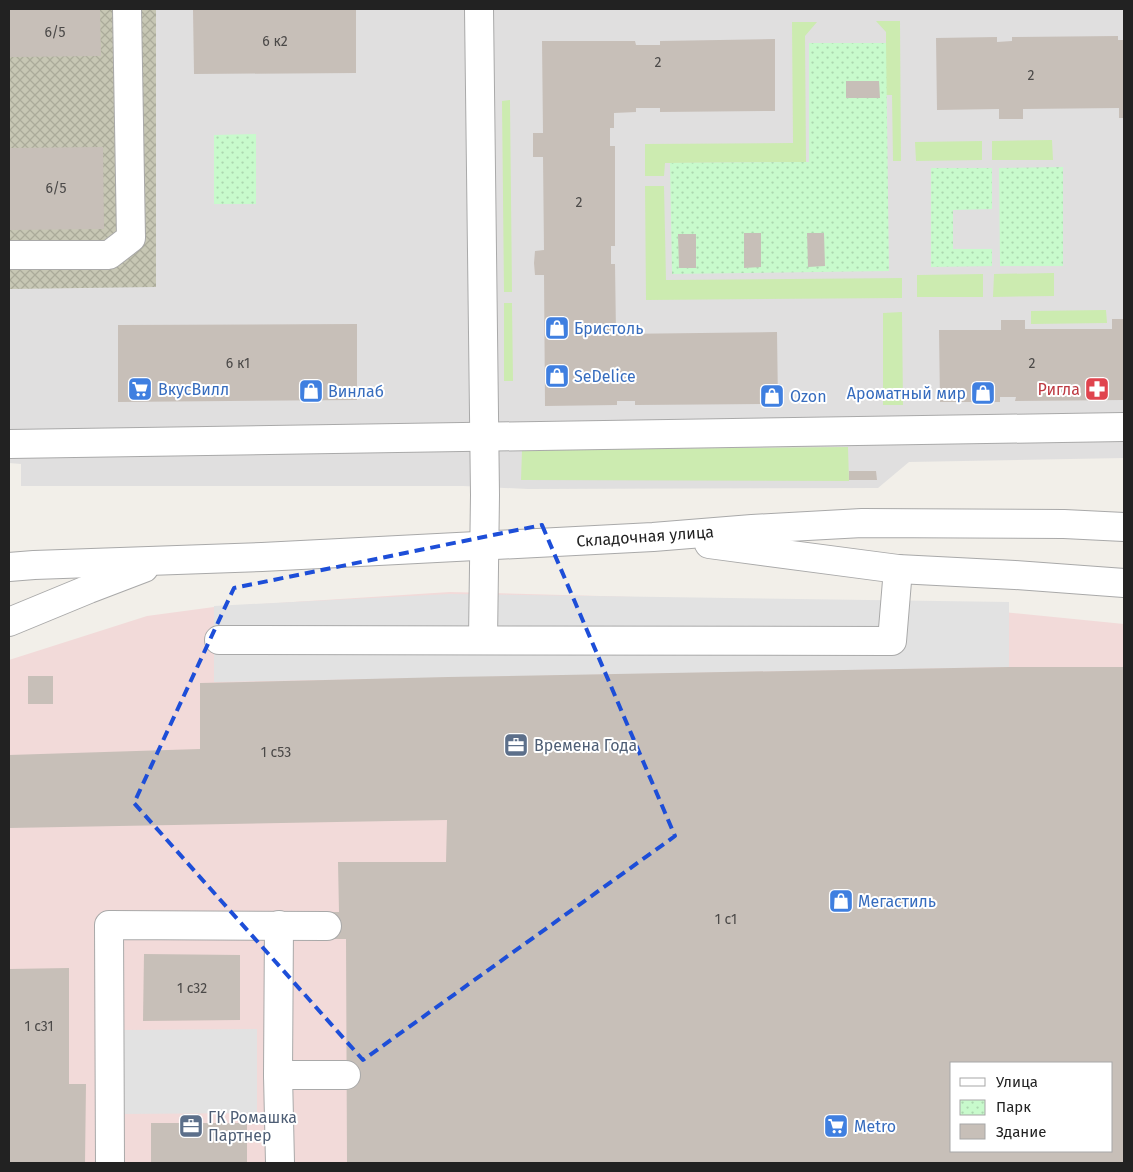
<svg xmlns="http://www.w3.org/2000/svg" width="1133" height="1172" font-family="'Fira Sans',sans-serif">
<style>
.residential{fill:#e0dfdf}
.commercial{fill:#f2dad9;fill-rule:evenodd}
.construction{fill:url(#construction-cross-hatch)}
.grass{fill:#ccebb0}
.park{fill:url(#park-dots)}
.parking{fill:#e2e2e2}
.building{fill:#c7bfb8;fill-rule:evenodd}
.lines{fill:none;stroke-linecap:round;stroke-linejoin:round}
.minor-casing{stroke:#a9a9a9;stroke-width:30}
.minor{stroke:#fff;stroke-width:28}
.marked{fill:none;stroke:#1d4ed8;stroke-width:4;stroke-dasharray:10 6;stroke-linejoin:round}
.labels{text-anchor:middle;stroke-width:4;stroke-linejoin:round;paint-order:stroke}
.number-label{font-size:14px;fill:#4b4948}
.shop-label{font-size:16px;fill:#366cbe;stroke:#fff;text-anchor:start}
.health-label{font-size:16px;fill:#be3a42;stroke:#fff;text-anchor:end}
.street-label{font-size:16px;fill:#222;stroke:#fff}
.service-label{font-size:16px;fill:#4e5e75;stroke:#fff;text-anchor:start}
</style>
<defs>
<pattern id="construction-cross-hatch" width="8" height="8" patternUnits="userSpaceOnUse" patternTransform="scale(1.25)"><rect width="8" height="8" fill="#c7c7b4"/><path d="M0 0l8 8M0 8l8-8" fill="none" stroke="#abab9a"/></pattern>
<pattern id="park-dots" width="8" height="8" patternUnits="userSpaceOnUse" patternTransform="scale(1.25)"><rect width="8" height="8" fill="#c8facc"/><path d="M2 2h.1M6 6h.1" fill="none" stroke="#acd6af" stroke-width="1.8" stroke-linecap="round"/></pattern>
</defs>
<rect width="100%" height="100%" fill="#f2efe9"/>
<polygon class="residential" points="9,9 1124,9 1124,458 909,462 878,488 528,489 463,486 21,486 21,464 9,463"/>
<path class="commercial" d="M450,592l482,13 192,19v539h-1115v-503l138,-44 67,-9zM952,1063h160v88h-160z"/>
<polygon class="construction" points="9,9 156,9 156,287 9,289"/>
<g class="grass">
<polygon points="876,21 900,21 901,161 893,161 892,95 886,95 886,32"/>
<polygon points="792,22 817,22 805,36 806,162 665,163 664,176 645,176 645,144 793,143"/>
<polygon points="510,100 512,292 504,292 502,101"/>
<polygon points="1052,140 1053,160 992,160 992,141"/>
<polygon points="982,141 982,160 916,161 915,142"/>
<polygon points="645,186 664,186 666,280 902,278 902,298 646,300"/>
<polygon points="1054,273 1054,296 993,297 994,274"/>
<polygon points="983,274 983,297 917,297 917,275"/>
<polygon points="504,303 512,303 513,381 504,381"/>
<polygon points="1106,310 1107,323 1031,324 1031,311"/>
<polygon points="902,312 903,405 883,405 883,313"/>
<polygon points="848,447 849,481 521,480 522,450"/>
</g>
<g class="park">
<polygon points="809,43 886,43 889,271 672,274 670,163 809,162"/>
<polygon points="256,134 256,204 214,204 214,135"/>
<polygon points="1063,167 1063,266 1000,266 999,168"/>
<polygon points="931,168 992,168 992,209 953,210 953,249 992,249 992,266 931,267"/>
</g>
<g class="parking">
<polygon points="449,594 1009,602 1009,667 214,682 214,606"/>
<polygon points="257,1029 257,1113 123,1114 123,1030"/>
</g>
<g class="building">
<polygon points="9,9 100,9 101,56 9,57"/>
<polygon points="193,9 356,9 356,73 194,74"/>
<polygon points="1118,36 1118,40 1124,40 1124,118 1119,118 1119,108 1023,109 1023,119 999,119 999,109 937,110 936,38 997,37 997,42 1012,41 1012,37"/>
<polygon points="775,39 775,111 660,112 660,108 636,108 636,112 614,113 614,128 610,128 610,146 615,146 615,246 611,246 611,264 615,264 616,334 777,332 778,404 635,405 635,401 617,401 617,405 545,406 544,275 535,275 534,263 535,251 544,250 543,157 533,157 533,133 543,133 542,41 635,41 636,45 660,45 660,41"/>
<polygon points="846,81 879,81 880,98 846,98"/>
<polygon points="103,147 104,229 9,230 9,148"/>
<polygon points="744,233 761,233 761,267 744,268"/>
<polygon points="807,233 824,233 825,266 808,267"/>
<polygon points="678,234 696,234 696,268 679,268"/>
<polygon points="1112,319 1124,319 1123,400 1015,401 1016,397 1000,397 1000,402 940,402 939,330 1001,330 1001,320 1025,320 1025,329 1112,329"/>
<polygon points="357,324 357,400 118,402 118,325"/>
<polygon points="849,471 876,471 877,480 849,480"/>
<path d="M1009,667h115v496h-777l-1,-224h-19v-27h12l-1,-50h108l1,-42 -438,8v-73l191,-6v-66l248,-6zM952,1063h160v88h-160z"/>
<rect x="28" y="676" width="25" height="28"/>
<polygon points="144,954 240,955 240,1020 143,1021"/>
<polygon points="69,968 69,1084 86,1084 85,1163 9,1163 9,969"/>
<rect x="151" y="1123" width="96" height="40"/>
</g>
<g class="lines">
<defs>
<g id="minor">
<polyline points="479,9 485,495 483,640"/>
<polyline points="9,255 109,255 131,238 127,9"/>
<polyline points="9,444 1124,427"/>
<polyline points="709,544 898,569 1015,575 1124,583"/>
<polyline points="9,567 34,565 262,557 653,537 752,529 862,523 1064,524 1124,527"/>
<polyline points="9,622 89,589 144,568"/>
<polyline points="219,640 892,641 898,569"/>
<polyline points="278,1075 279,925"/>
<polyline points="110,1163 109,925 327,926"/>
<polyline points="280,1163 278,1075 346,1075"/>
</g>
</defs>
<use href="#minor" class="minor-casing"/>
<use href="#minor" class="minor"/>
</g>
<path class="marked" d="M542,525l133,311 -312,224 -229,-257 100,-215z"/>
<defs>
<symbol id="shop-square" viewBox="-11 -11 22 22"><rect x="-9" y="-9" width="18" height="18" rx="4" fill="#3f7fe0" stroke="#fff"/><path d="M-5-2.5h2.3a2.7 3.5 0 0 1 5.4 0H5L5.5 6h-11ZM-1.5-2.5h3a1.5 2.3 0 0 0-3 0Z" fill="#fff"/></symbol>
<symbol id="supermarket-square" viewBox="-11 -11 22 22"><rect x="-9" y="-9" width="18" height="18" rx="4" fill="#3f7fe0" stroke="#fff"/><path d="M-6-5.5h2.5l.6 2H6L4.5 2H-2.5L-4.4-4H-6ZM-1.5 3.2a1.3 1.3 0 1 0 .1 0ZM3 3.2a1.3 1.3 0 1 0 .1 0Z" fill="#fff"/></symbol>
<symbol id="pharmacy-square" viewBox="-11 -11 22 22"><rect x="-9" y="-9" width="18" height="18" rx="4" fill="#e0444e" stroke="#fff"/><path d="M-2-6h4v4h4v4h-4v4h-4v-4h-4v-4h4Z" fill="#fff"/></symbol>
<symbol id="office-square" viewBox="-11 -11 22 22"><rect x="-9" y="-9" width="18" height="18" rx="4" fill="#5c6f8a" stroke="#fff"/><path d="M-6-3h4V-5.5h4V-3h4V5H-6ZM-1-4.5V-3h2v-1.5ZM-6 0V1H6V0Z" fill="#fff"/></symbol>
</defs>
<g fill-rule="evenodd">
<use href="#shop-square" x="543" y="314" width="28" height="28"/>
<use href="#shop-square" x="543" y="362" width="28" height="28"/>
<use href="#supermarket-square" x="126" y="375" width="28" height="28"/>
<use href="#pharmacy-square" x="1083" y="375" width="28" height="28"/>
<use href="#shop-square" x="297" y="377" width="28" height="28"/>
<use href="#shop-square" x="969" y="379" width="28" height="28"/>
<use href="#shop-square" x="758" y="382" width="28" height="28"/>
<use href="#office-square" x="502" y="731" width="28" height="28"/>
<use href="#shop-square" x="827" y="887" width="28" height="28"/>
<use href="#office-square" x="177" y="1112" width="28" height="28"/>
<use href="#supermarket-square" x="822" y="1112" width="28" height="28"/>
</g>
<g class="labels">
<g class="number-label">
<text x="55" y="37">6/5</text>
<text x="275" y="46">6 к2</text>
<text x="658" y="67">2</text>
<text x="1031" y="80">2</text>
<text x="56" y="193">6/5</text>
<text x="579" y="207">2</text>
<text x="238" y="368">6 к1</text>
<text x="1032" y="368">2</text>
<text x="276" y="757">1 с53</text>
<text x="726" y="924">1 с1</text>
<text x="192" y="993">1 с32</text>
<text x="39" y="1031">1 с31</text>
</g>
<g class="shop-label">
<text x="574" y="334">Бристоль</text>
<text x="574" y="382">SeDelice</text>
<text x="158" y="395">ВкусВилл</text>
<text x="328" y="397">Винлаб</text>
<text x="966" y="399" text-anchor="end">Ароматный мир</text>
<text x="790" y="402">Ozon</text>
<text x="858" y="907">Мегастиль</text>
<text x="854" y="1132">Metro</text>
</g>
<g class="health-label">
<text x="1080" y="395">Ригла</text>
</g>
<g class="street-label">
<text transform="translate(645 536) rotate(-4)" y="6">Складочная улица</text>
</g>
<g class="service-label">
<text x="534" y="751">Времена Года</text>
<text x="208" y="1123">ГК Ромашка<tspan x="208" dy="18">Партнер</tspan></text>
</g>
</g>
<rect width="1133" height="1172" fill="none" stroke="#222222" stroke-width="20"/>
<rect x="950" y="1062" width="162" height="90" fill="#ffffff" stroke="#a7a7a7"/>
<rect x="960" y="1078" width="25" height="8" fill="#ffffff" stroke="#a7a7a7"/>
<text x="996" y="1087" font-size="15" fill="#222222">Улица</text>
<rect x="960" y="1100" width="25" height="15" fill="url(#park-dots)" stroke="#a7a7a7"/>
<text x="996" y="1112" font-size="15" fill="#222222">Парк</text>
<rect x="960" y="1124" width="25" height="15" fill="#c7bfb8" stroke="#a7a7a7"/>
<text x="996" y="1137" font-size="15" fill="#222222">Здание</text>
</svg>
